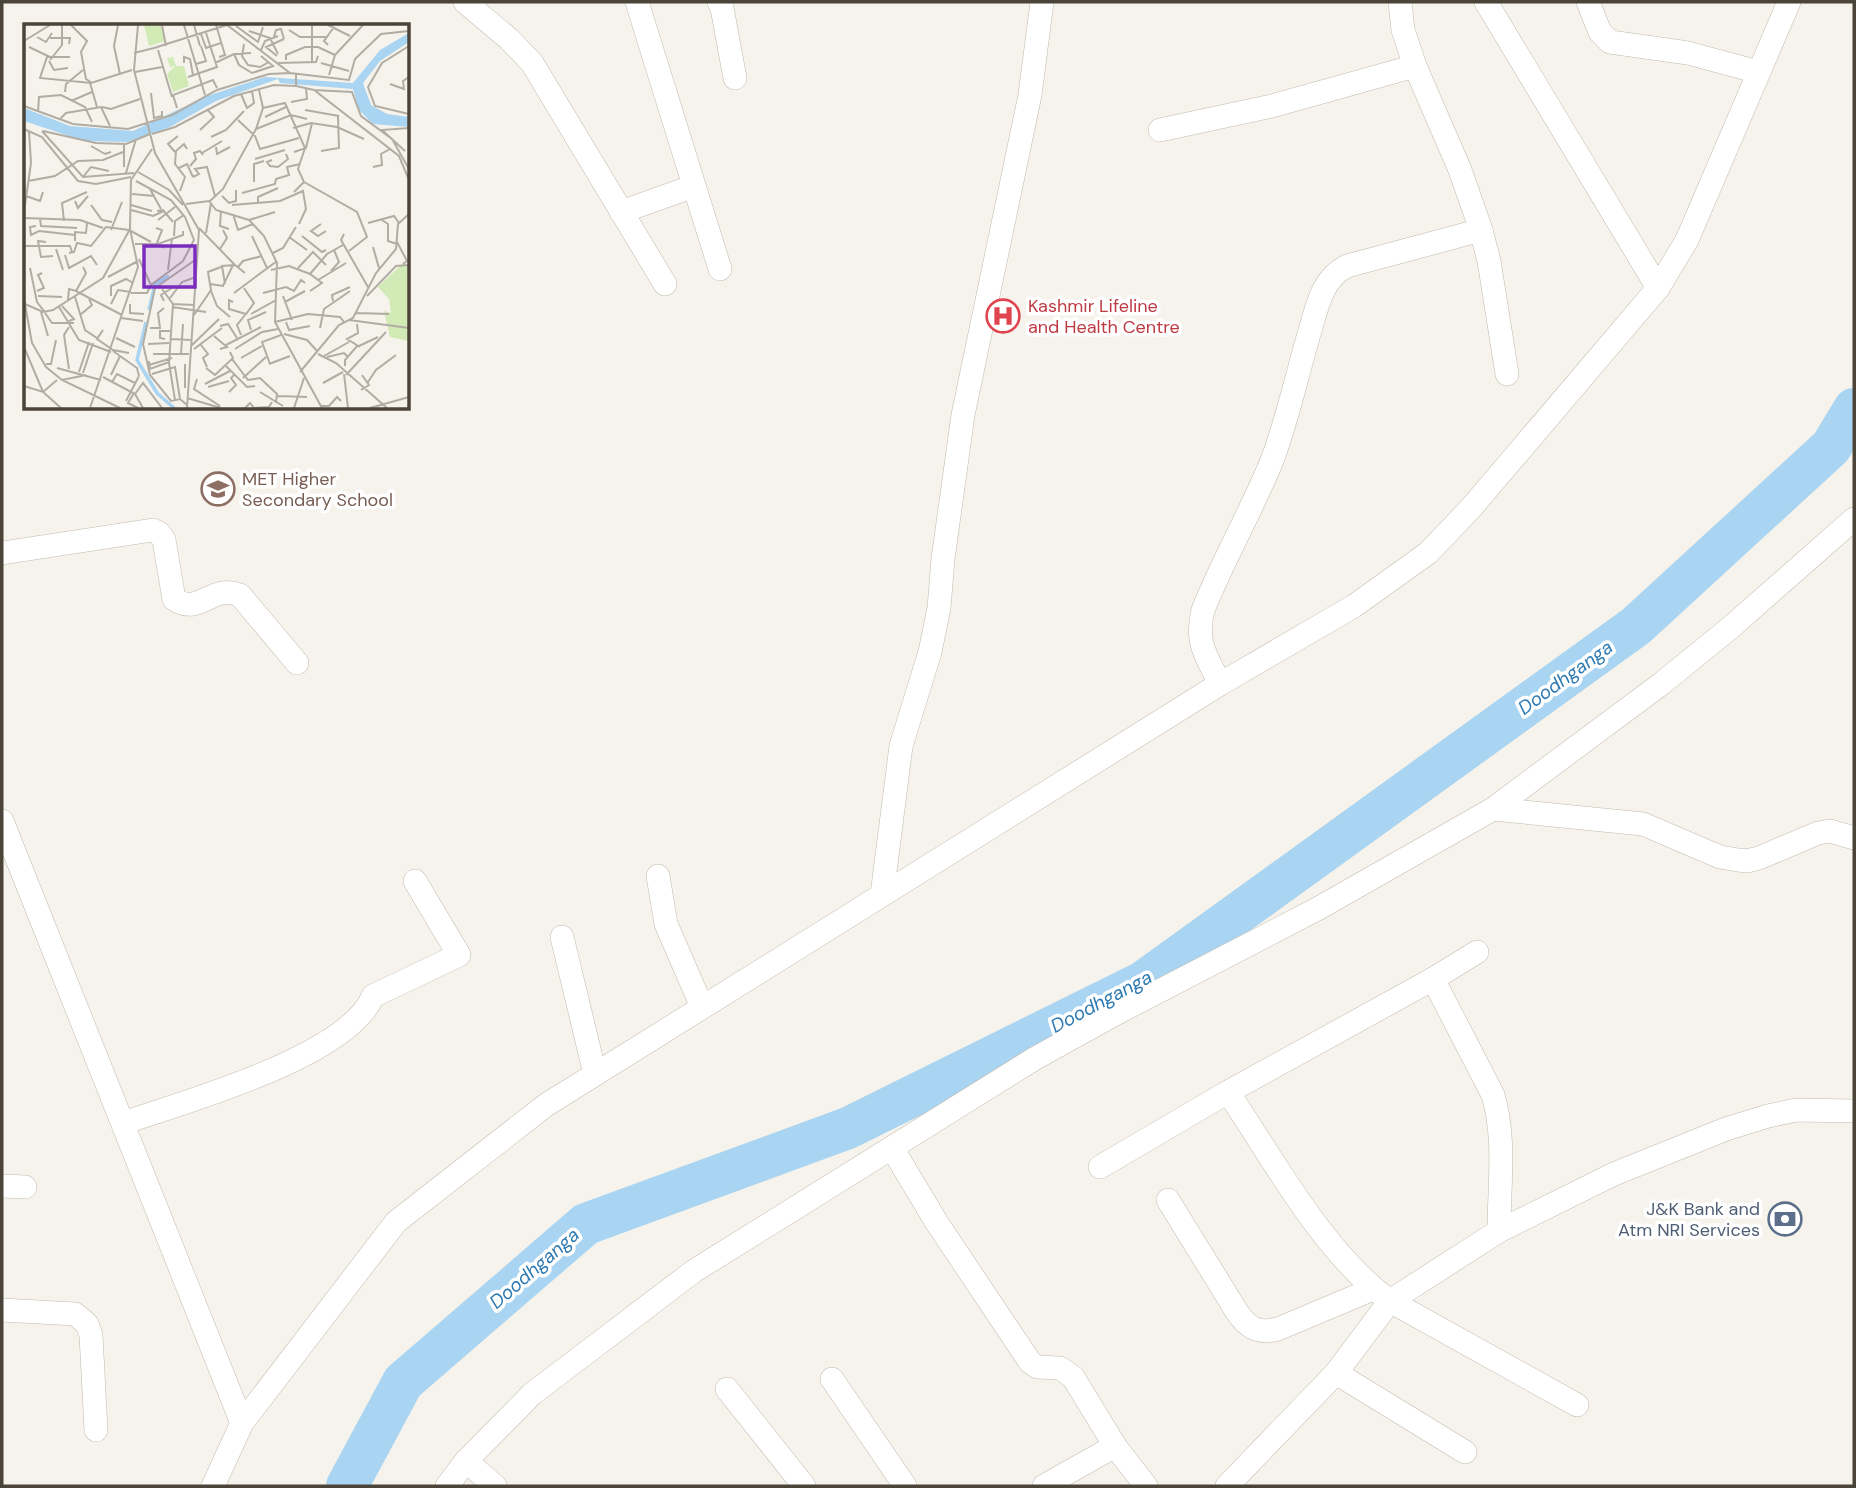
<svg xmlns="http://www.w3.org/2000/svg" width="1856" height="1488" font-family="'DM Sans',sans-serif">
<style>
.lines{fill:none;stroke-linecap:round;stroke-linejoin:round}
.river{stroke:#a9d4f2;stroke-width:42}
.minor-casing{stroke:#c2bbae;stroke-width:24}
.minor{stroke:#fff;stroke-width:23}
.labels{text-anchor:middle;stroke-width:7;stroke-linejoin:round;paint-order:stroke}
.health-label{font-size:18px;fill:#be3a42;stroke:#fff;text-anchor:start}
.education-label{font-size:18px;fill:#785e54;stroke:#fff;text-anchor:start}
.service-label{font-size:18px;fill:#4e5e75;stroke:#fff;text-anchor:end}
.water-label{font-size:19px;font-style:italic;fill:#2e7ab2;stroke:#fff}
.inset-river{fill:none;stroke:#a9d4f2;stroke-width:3.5}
.inset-road{fill:none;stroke:#b2ada4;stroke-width:2}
.view{fill:#7b2cbf;fill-opacity:0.15;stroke:#7b2cbf;stroke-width:3.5}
.inset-edge{fill:none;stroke:#4b4439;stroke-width:3.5}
</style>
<rect width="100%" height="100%" fill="#f6f3ec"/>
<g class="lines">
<polyline class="river" points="347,1486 403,1382 586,1224 848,1128 1143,982 1636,626 1831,447 1854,409"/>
<defs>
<g id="minor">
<polyline points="465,2 509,39 532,63 665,284"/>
<polyline points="637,2 720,269"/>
<polyline points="719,2 722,8 735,78"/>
<polyline points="1400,2 1403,30 1415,66 1460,170 1481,230 1489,261 1507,374"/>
<polyline points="1486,2 1658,288"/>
<polyline points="1588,2 1600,32 1610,42 1688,53 1758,72"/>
<polyline points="1160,130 1272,106 1415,66"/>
<polyline points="621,212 694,186"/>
<path d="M2,553l151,-23 6,3 5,7 10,59c25,18 38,-16 66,-4l57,68"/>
<path d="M1220,684c-14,-29 -25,-41 -17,-74 21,-52 49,-100 70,-152 15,-41 24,-83 36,-124 8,-26 12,-55 38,-68l134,-36"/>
<polyline points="1493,809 1643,824 1720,857 1738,860 1747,861 1759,858 1818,833 1830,831 1854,838"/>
<polyline points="2,821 242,1423 213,1486"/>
<polyline points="658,876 666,924 702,1007"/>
<polyline points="882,895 901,746 930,652 939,608 943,559 963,415 1030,95 1042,2"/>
<polyline points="562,937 595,1074"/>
<path d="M1433,979l60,116c13,43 6,92 6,136"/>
<path d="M1228,1092c45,67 96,162 162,209l187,104"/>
<path d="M123,1123c61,-21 225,-66 250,-127l86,-41 -44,-74"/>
<polyline points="892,1148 937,1223 1030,1362 1037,1367 1060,1368 1073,1377 1115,1446 1146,1486"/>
<polyline points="1100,1167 1228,1092 1433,979 1477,952"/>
<polyline points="2,1186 25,1187"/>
<path d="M1168,1200l69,112c11,16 21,22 41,17l95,-40"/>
<polyline points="2,1310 75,1314 87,1324 91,1335 96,1430"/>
<polyline points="1336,1373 1465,1452"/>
<polyline points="832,1379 905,1486"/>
<polyline points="727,1389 804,1486"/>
<polyline points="242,1423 396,1222 546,1105 1220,684 1354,606 1428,553 1471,508 1658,288 1687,240 1789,2"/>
<polyline points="466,1461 495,1486"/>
<polyline points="447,1486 466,1461 532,1394 694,1271 1034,1059 1117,1013 1319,908 1493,809 1661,684 1730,628 1854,519"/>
<polyline points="1044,1486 1115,1446"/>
<polyline points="1227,1486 1336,1373 1390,1301 1499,1231 1614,1174 1726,1129 1768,1116 1796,1110 1854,1111"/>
</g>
</defs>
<use href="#minor" class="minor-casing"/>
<use href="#minor" class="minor"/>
</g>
<defs>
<symbol id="hospital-ring" viewBox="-11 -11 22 22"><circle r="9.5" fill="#fff" stroke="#e0444e" stroke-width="1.5"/><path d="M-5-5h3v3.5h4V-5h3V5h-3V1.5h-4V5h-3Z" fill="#e0444e"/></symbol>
<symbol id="school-ring" viewBox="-11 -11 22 22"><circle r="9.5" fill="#fff" stroke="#8d6e63" stroke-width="1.5"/><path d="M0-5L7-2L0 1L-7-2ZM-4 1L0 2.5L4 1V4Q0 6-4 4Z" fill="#8d6e63"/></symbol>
<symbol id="bank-ring" viewBox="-11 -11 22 22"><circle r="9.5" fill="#fff" stroke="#5c6f8a" stroke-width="1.5"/><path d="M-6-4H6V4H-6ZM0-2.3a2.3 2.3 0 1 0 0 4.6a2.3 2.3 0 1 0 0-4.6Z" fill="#5c6f8a"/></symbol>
</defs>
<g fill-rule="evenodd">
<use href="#hospital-ring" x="984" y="297" width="38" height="38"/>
<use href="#school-ring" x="199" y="470" width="38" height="38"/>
<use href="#bank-ring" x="1766" y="1200" width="38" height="38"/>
</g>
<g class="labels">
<g class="health-label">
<text x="1028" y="312">Kashmir Lifeline<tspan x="1028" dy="21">and Health Centre</tspan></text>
</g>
<g class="education-label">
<text x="242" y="485">MET Higher<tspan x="242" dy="21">Secondary School</tspan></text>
</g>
<g class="service-label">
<text x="1760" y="1215">J&amp;K Bank and<tspan x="1760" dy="21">Atm NRI Services</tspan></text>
</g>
<g class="water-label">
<text transform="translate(1565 677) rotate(-36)" y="7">Doodhganga</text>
<text transform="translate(1101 1001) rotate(-28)" y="7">Doodhganga</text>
<text transform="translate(534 1268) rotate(-41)" y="7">Doodhganga</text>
</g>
</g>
<g transform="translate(24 24)">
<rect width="385" height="385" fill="#f6f3ec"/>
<path d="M120,1h17l4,16 -16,5zM149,33l3,9h8l5,20 -16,6 -6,-18 8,-8 -5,1 -3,-9zM379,239l6,2v76l-19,-4 -6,-26 7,2 -2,-14 -11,-12z" fill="#d2eab5"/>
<path d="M385,9v9l-29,19 -17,22 8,22 16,9 22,3v10l-36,-3 -14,-14 -6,-21 -73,-6 -2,-4 -62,22 -46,26 -43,15 -43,-1 -60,-20v-13l46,18 63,5 74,-35 58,-19 88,6 27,-33z" fill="#a9d4f2"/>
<path class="inset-river" d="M125,286l6,-26 14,-8M122,298l-9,38 20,33 17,15"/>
<path class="inset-road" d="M47,1l16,16 -6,11 5,27 6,4M94,1l-4,21 6,28M114,1l-4,45 21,83 44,77 -12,178M138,1l4,21M160,1l21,70M170,1l6,21M192,1l9,30 -6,2M203,1l63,48 59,7 6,-21 26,-25 28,-3M288,1v37M304,1l22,11M212,2l22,16 5,-15M265,6l11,7h26M225,7l21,7 8,16M177,10l5,14 15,-5M13,13l9,5 6,-9M250,13l2,-7 5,-1 3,10M26,14h20l-1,6M0,17l26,-16M220,20l-2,12 6,9 12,2 9,-5M304,21l-4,-4 10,-14M385,22l-27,17 -14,24 7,19 34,8M5,23l21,10M133,23l70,-22M134,26l14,47M237,26l4,-9 13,-5M110,29l24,-6M210,30l5,11 13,8 21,-7 -12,-10M253,32l-11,-9 18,-8M46,33h-23l-7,21 51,5 41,-13M26,36l12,-15v-20M262,36v-5l19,-8h13l17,8M25,37l5,9 14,-2M160,39v-6l6,2 3,16M191,39l19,-9 17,-1M254,39l38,-1 2,-6M297,39l28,8M172,40l10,-3 -5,-15M111,48l27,-5M272,50v12l18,4 85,66 10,24M305,51l6,-20 28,-30M164,53l29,-10 -11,-34M66,59l7,24M366,60l14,5 -1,-8 6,-4M289,66l39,2 9,24 31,23 17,30M41,68l1,-8 17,-14M127,69l3,25 8,-2v-5M217,70l6,14 7,-5 -2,-12M47,77l21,-9M267,78l16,-3 -1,-11M0,82l49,18 55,5 44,-14 45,-25 52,-16 21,-1M78,83l9,2 29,-10M153,84l-4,-13 40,-15 4,8M239,84l22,-5 20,45 -7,21 6,13 -10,10M281,86l34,6M14,88l1,-15 22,-2 24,12 7,15M241,93l21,-10M36,95l6,-6 35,-6 9,19M214,96l17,16 5,13 39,-11M269,104l18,-5 26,4 27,12M0,105l18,8 36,44 18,3 35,-7M232,105l35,-14 16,4M176,106l14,-13 -7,-8M18,107l41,46 51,-4M19,107l53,12 30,1 24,-10M128,110l23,-7 59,-31 40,-11 22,1M187,113l15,-7 18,-19M67,122l14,8 6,-2M192,123l1,7 13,-7M297,127l18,-3 -1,-32M381,127l-23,-21 27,-2M151,128l-7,-8 10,-8M270,128l12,-4 6,-25M178,129l20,-12M231,135l30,-9M248,136l-5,2 3,4 8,1 10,-8 -2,-5M166,142l6,-7 -2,-6 6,-2 3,4M100,143v-23M349,143l9,-2 -1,-11 9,-5M155,144l8,-4 6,13M114,148l31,18 14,15M102,149l10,-34M59,153l8,-10 18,4M169,153l6,-3 -4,-5 12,-2 8,29M4,157l27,-5 23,-15 25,-1 20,-8M112,157l35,19 14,17 9,23 -11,21 -32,24M230,158v-18l10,-3M280,158l53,30 10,25 -18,14M126,165l11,20M156,167l5,-14 -10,-13 1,-13 8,-7 3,5M218,169l33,-9 1,-5 13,-4 -2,-8 13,-3M108,170l23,2M2,172l14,5 3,-9M198,172l7,7 7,-2v-11M51,177l3,7 10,-12M186,177l13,-12 33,-60 7,-21 -4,-18M234,179v-6l20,-9M162,180l23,-3 7,9 33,10 15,16 13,27 -2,59 47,86M67,181l11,15 10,2M107,181l21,6M208,181l48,-4 23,-10 3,18 -7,15M107,186l22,6 11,-5M133,187l6,-1 10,12M197,187l-1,15 9,3M0,188l7,-49 -2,-32M209,190l5,16 15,-6M0,194l56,2 23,8M16,195l1,7 36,2M134,196l17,-13M225,196l26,-8M358,196l6,4v17l9,3M40,197l-2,-18 25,-11M344,199l26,-7 5,7M297,200l-10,7 7,5 8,-5M12,202l-6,1 1,8 8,-4 36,4M132,204l6,2 -5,13 7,5M175,204l36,37M87,206l11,-28M107,207l20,11M182,209l5,-30M320,210l-3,6 27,47M150,212l1,-15 9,-6M228,212l15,32M278,212l20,16 4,-2M265,213l18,13M51,217v-9l11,1 1,-10M22,218l-8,-1 3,16 12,-1M373,218l10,19 -4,3M111,220h23l25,-9v-4M0,222h46l2,6M349,223l6,21M32,225l7,21M196,225l7,-11 -4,-8M45,229l5,-1 3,-9 14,3 15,-19 23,3M249,229l10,-5 13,-21M41,231l4,13 22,-12 6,9M214,243l5,-6 19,-5M6,244l7,34 7,9M274,244l15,-16 13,13M144,246l4,-32M247,246l18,-4 21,8 12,9 -12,8M307,247l8,-9 -5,-12M286,250l17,-20 16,-9M84,253l30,-16M294,256l28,-17M186,260l13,2 10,-21M201,260l-3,-18 13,-1 10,8M138,265l11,15 -4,59 6,37M13,267l7,-3 -6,-13 4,-2M52,267l10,-18 -3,-6M187,267l6,15 13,11M107,269h16l4,-8 -12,-26M210,269l43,-32M239,269l23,-6 8,4 7,-11 4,3M14,272l24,1M87,272v-10l15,-7 7,4M259,272l9,24M343,272l29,-30 13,-1M51,273l10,33 12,8M146,274l12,-16 14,-5M0,275l8,44 14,24 16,13 58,28M44,276l1,-11 7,2 46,24M140,277l-3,-6 14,-9M309,277l-1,-6 18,-8M209,278l-4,-2v9l17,5 8,-11 -10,-15M261,278l20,-11M1,280l18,8 10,-2 50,-32 27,-49 1,-49 21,-31M87,280l7,-14 13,2M106,280v9l14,1M149,280l21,1M38,282l12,13 -5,2M35,283l20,33 32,12M148,283l34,5M17,288l7,24M21,289l7,10h22M332,289l33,1M227,290l25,-14M56,291l12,-10 -3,-6M170,291l17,-25 -3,-18 13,-5M97,294l22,3M325,296l60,8M251,298l33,-8 32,3 4,5M262,298l3,8 21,-4M333,300l1,9 -11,6 13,8M196,302l8,-2 9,14M45,303l-5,8 5,34M126,304h10l-2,-15 6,-5M296,304l4,-19 26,-18M79,306l-6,9 16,11 16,3M227,306l-3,-10 18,-8M260,310l23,6 11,12M217,311l-4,-10 8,-10M190,312l13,11 -7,2M92,314l19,9M141,315l-5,-1v-7h10M146,315l21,1M124,320l21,-1M177,321l7,9 -5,4 4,9M202,321l35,-18M167,322l28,-27M335,322l19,-9M0,323l19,45 18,16M170,325l28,-21M211,325l27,-17 16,-3M89,327l24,17 2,8M129,330h36M157,330l2,-30M294,330l18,9 51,45M300,332l25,-14M303,333l17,-4 4,4M217,334l21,-12M208,335l16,21 12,-2 17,16 -1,9M125,337l1,8 19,-7M22,340h5l5,-24M245,340l21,-8M246,340l-8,-22 19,-7M125,341l23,-7M201,341l22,22 8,-1M321,342v-6l13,-15M33,344l44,12M182,344l9,7 18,-17 -3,-6M55,348l10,-30M276,348l39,-47 14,-7 23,-45 20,-24 2,-25 11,-10M59,349l10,-30M128,350l23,-7 5,32M320,350l4,34M87,351l9,-19M322,351l40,-43M79,353l32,17 8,14M219,354l23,-21M173,355l-3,10 26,17M38,356l24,-5M88,358l5,-8 18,9M344,358l8,-12 20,-15M299,359l20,-11M181,360l25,-13M0,362l19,6 14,-12M184,363l21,-6M161,364v-24M337,366l8,-5 -7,-10M205,368l7,-7 -5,-7 3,-3M236,368l23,14M110,369l-6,10 10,5M111,370l8,-11 19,25M253,372l30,1M163,374l34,10M102,377l13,-25M163,381l-7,-6 -9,2 -21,-26 -7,-31 12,-56 43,-30M297,382h8l8,-9 4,4M66,384l48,-141 -8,-38M221,384l5,-5 4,5 15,-1 3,-5M270,384l10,-30M346,384l39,-11"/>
<path class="view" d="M120,222h51v41h-51z"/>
<rect width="385" height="385" class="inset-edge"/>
</g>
<rect width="1856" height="1488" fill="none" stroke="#4b4439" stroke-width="7"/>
</svg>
